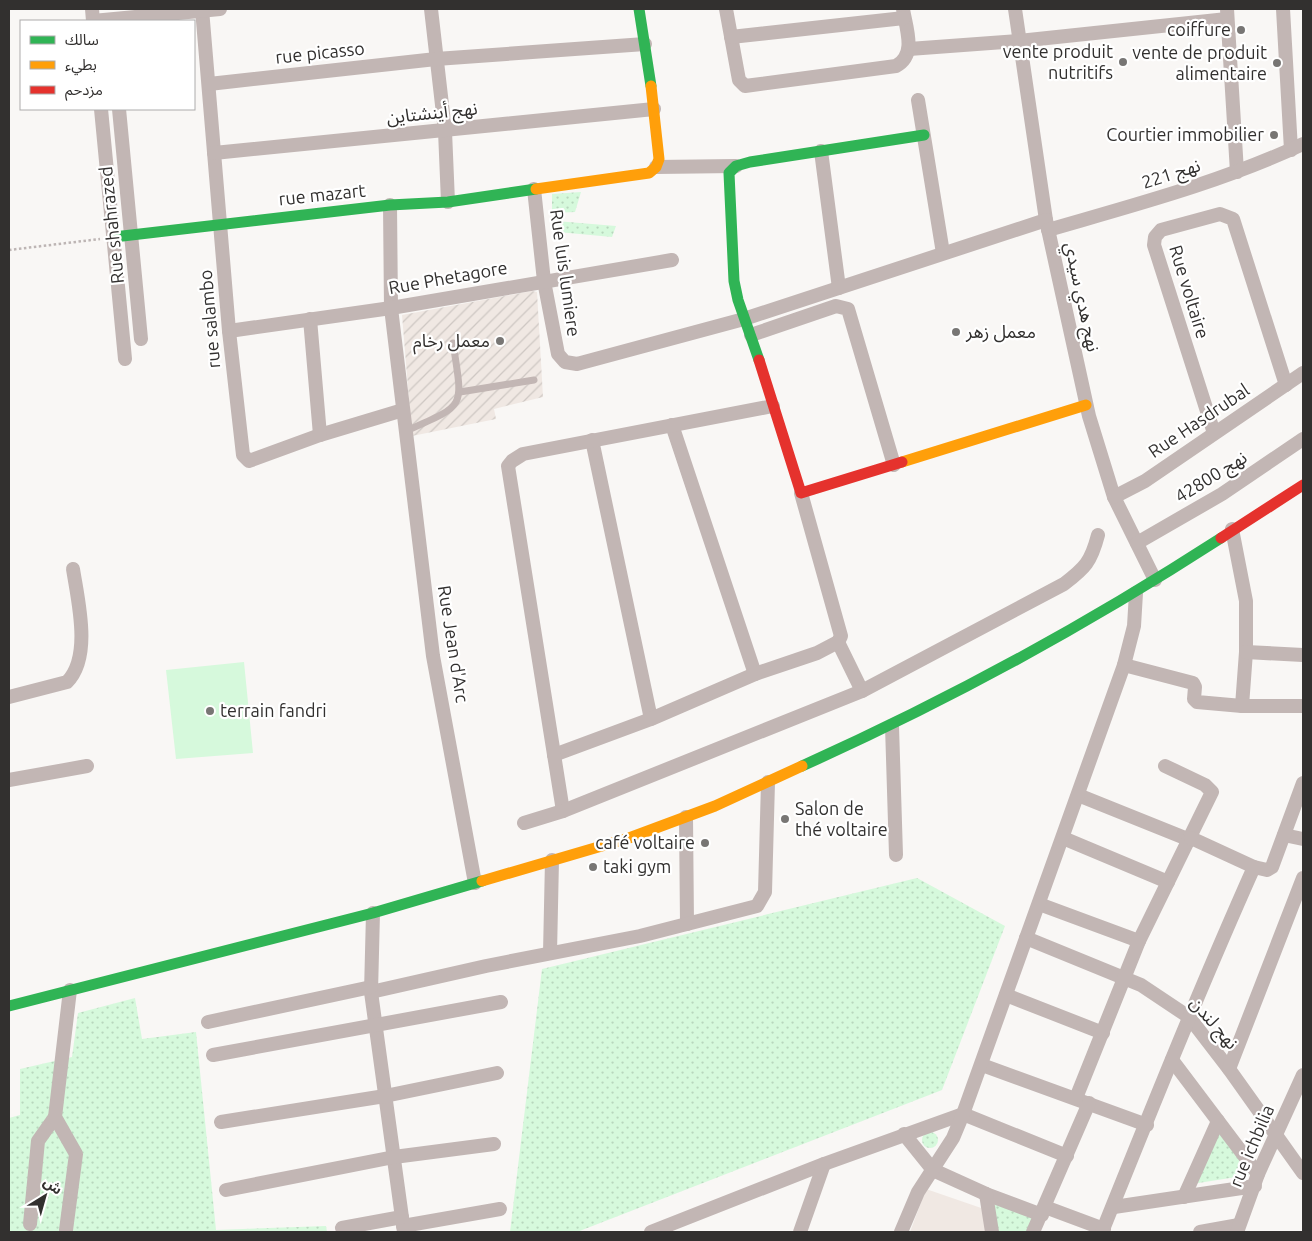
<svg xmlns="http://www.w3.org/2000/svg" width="1312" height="1241" font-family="Ubuntu,'Noto Sans Arabic',sans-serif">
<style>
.industrial{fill:url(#industrial-furrows)}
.built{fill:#f0e8e3}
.grass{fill:url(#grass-dots)}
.park{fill:#d6f9dc}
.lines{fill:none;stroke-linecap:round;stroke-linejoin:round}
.path{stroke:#bdb5b4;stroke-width:2.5;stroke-dasharray:2.5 2.5;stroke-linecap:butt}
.lane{stroke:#c2b6b4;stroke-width:7}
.street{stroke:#c2b6b4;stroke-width:14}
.fast{stroke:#30b455;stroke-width:11}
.slow{stroke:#ff9f0a;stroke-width:11}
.jam{stroke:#e5322d;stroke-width:11}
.poi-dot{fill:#787674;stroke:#fff;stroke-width:2}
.labels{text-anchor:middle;stroke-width:4.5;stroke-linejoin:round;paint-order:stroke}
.poi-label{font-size:18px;fill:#32302f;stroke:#fff;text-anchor:end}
.street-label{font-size:18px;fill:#32302f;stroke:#fff}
</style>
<defs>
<pattern id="industrial-furrows" width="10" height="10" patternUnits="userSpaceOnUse" patternTransform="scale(1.25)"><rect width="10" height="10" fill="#f0e8e3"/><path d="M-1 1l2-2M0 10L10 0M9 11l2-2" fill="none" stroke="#cec7c3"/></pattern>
<pattern id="grass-dots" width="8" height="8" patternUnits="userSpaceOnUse" patternTransform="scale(1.25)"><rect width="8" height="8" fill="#d6f9dc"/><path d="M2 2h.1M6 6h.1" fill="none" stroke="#b8d6bd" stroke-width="1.8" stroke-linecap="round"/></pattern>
</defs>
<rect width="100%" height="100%" fill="#f9f7f5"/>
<polygon class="industrial" points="532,291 537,292 543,397 494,409 496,419 412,436 402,315"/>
<polygon class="built" points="926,1189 987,1210 989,1232 910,1232"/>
<g class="grass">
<polygon points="581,192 575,212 552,213 552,194"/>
<polygon points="556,221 616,226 612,237 558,232"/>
<polygon points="917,878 1005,926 942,1090 577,1232 510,1232 542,969"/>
<polygon points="135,998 142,1039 196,1032 216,1230 326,1226 327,1232 9,1232 9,1118 20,1115 20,1069 72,1057 78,1013"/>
<polygon points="1218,1128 1249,1175 1192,1184"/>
<circle cx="930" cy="1140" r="8"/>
<polygon points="993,1203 1033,1216 1027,1232 997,1232"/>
</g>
<polygon class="park" points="244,662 253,753 176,759 166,670"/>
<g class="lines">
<polyline class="path" points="9,250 100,239"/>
<g class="lane">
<polyline points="460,392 534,380"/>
<path d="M406,431c61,-27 57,-22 47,-88"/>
</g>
<g class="street">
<polyline points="92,9 93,21"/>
<polyline points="202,9 229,331 243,455 249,461 320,435 403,410"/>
<polyline points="431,9 445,131 448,202"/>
<path d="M726,9l13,71 6,6 151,-20c21,-11 10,-38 7,-57"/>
<polyline points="1015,9 1046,220 1089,416 1114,497 1155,580"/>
<polyline points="1227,9 1237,172"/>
<polyline points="1283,9 1291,150"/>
<polyline points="93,21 220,9"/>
<polyline points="731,37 904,18"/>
<polyline points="909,49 1019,41 1227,19"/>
<polyline points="209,84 436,59 645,44"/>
<polyline points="918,100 943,253"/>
<polyline points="101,109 125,359"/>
<polyline points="119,109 141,339"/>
<polyline points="821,151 839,288"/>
<polyline points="214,153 654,109"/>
<polyline points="656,167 736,166"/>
<polyline points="534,189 544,281 558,354 565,362 577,364 744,319 1046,220"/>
<polyline points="390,205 391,308 433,656 475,883"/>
<path d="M1048,230c86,-25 174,-48 255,-86"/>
<polyline points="310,319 320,435"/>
<polyline points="229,331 391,308 672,260"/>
<polyline points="751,335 836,306 848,309 894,465"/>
<polyline points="672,425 755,674"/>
<polyline points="1214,433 1154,245 1155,237 1161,230 1220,214 1233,219 1286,385"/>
<polyline points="592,440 651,719"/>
<polyline points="1114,497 1145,481 1303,373"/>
<polyline points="1232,529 1246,601 1246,652 1242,706"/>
<polyline points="1137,543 1222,494 1303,439"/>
<polyline points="838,642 862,691"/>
<polyline points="1246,652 1303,655"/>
<polyline points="1124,665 1193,683 1195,687 1194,699 1197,702 1242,706 1303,706"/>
<path d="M9,697l58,-15c25,-25 11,-81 6,-113"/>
<polyline points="892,726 896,855"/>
<polyline points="554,755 651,719 755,674 817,653 838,642 841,636 801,493"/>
<polyline points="9,780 87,766"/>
<polyline points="1078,795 1190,840"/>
<polyline points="563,811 508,466 512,461 523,454 773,406"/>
<polyline points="686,817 687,924"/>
<path d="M524,823l39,-12 299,-120 202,-107c21,-16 27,-22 34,-49"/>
<polyline points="1284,835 1303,839"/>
<polyline points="1063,838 1168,882"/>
<polyline points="1254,867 1267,870 1272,867 1303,783"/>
<polyline points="1039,904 1139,941"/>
<polyline points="373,913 371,992 404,1232"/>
<polyline points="1026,938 1141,985 1189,1017 1229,1069 1303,1173"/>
<polyline points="550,953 552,860"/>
<polyline points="371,992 486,966 640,936 757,906 765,892 768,782"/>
<polyline points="1006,995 1103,1033"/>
<polyline points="208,1022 371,987"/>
<polyline points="213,1055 501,1002"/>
<polyline points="1172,1060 1258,1174"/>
<polyline points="982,1065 1147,1125"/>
<polyline points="1229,1069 1303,878"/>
<polyline points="1076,1098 1139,941 1212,792 1205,785 1165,766"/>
<polyline points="221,1122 385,1096 497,1073"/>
<polyline points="904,1134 933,1170 986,1194 1042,1215"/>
<polyline points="226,1190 394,1157 494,1144"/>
<polyline points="986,1194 992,1232"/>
<polyline points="1184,1197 1218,1121"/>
<polyline points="1045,1207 1104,1229"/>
<polyline points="1114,1207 1255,1186"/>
<polyline points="30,1224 38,1141 55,1117"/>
<polyline points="403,1226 500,1209"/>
<polyline points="342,1228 402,1217"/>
<polyline points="66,1230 76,1154 55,1117 70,990"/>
<polyline points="651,1232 824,1164 963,1114 1067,1156"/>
<polyline points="800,1232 824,1164"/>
<polyline points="901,1232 918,1192 953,1138 963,1114 1124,665 1134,626 1136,593"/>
<polyline points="1033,1232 1089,1103"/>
<path d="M1102,1232c49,-122 98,-244 152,-365l-63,-29"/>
<polyline points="1200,1232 1239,1225"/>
<polyline points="1237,1232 1258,1174 1303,1075"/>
</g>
<g class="fast">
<polyline points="639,9 651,86"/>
<polyline points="114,237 390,205 448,202 536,189"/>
<polyline points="759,360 738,300 734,281 729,173 736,166 750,162 924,135"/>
<path d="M802,766c145,-65 286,-142 419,-228"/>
<polyline points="9,1006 373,913 482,881"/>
</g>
<g class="slow">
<polyline points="536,189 649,173 656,167 659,159 651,86"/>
<polyline points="902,462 1086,405"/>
<polyline points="482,881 629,838 715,806 802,766"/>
</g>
<g class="jam">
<polyline points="759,360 801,493 902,462"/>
<polyline points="1221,538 1303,485"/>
</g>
</g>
<g class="poi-dot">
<circle cx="1241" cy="30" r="5"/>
<circle cx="1123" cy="62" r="5"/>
<circle cx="1277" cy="63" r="5"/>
<circle cx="1274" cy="135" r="5"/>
<circle cx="956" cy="332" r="5"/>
<circle cx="500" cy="341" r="5"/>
<circle cx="210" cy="711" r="5"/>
<circle cx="785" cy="819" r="5"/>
<circle cx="705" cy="843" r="5"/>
<circle cx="593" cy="867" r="5"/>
</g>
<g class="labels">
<g class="poi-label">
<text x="1231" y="36">coiffure</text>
<text x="1113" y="58">vente produit<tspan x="1113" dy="21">nutritifs</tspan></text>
<text x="1267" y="59">vente de produit<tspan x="1267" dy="21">alimentaire</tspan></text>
<text x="1264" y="141">Courtier immobilier</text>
<text x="966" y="338" text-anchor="start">معمل زهر</text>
<text x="490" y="347">معمل رخام</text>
<text x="220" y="717" text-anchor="start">terrain fandri</text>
<text x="795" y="815" text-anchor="start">Salon de<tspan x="795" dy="21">thé voltaire</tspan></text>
<text x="695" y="849">café voltaire</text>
<text x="603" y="873" text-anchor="start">taki gym</text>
</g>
<g class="street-label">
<text transform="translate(320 53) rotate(-6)" y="6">rue picasso</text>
<text transform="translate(432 113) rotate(-6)" y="6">نهج أينشتاين</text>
<text transform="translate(1171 174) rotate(-18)" y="6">نهج 221</text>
<text transform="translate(322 195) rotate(-6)" y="6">rue mazart</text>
<text transform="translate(112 225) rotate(-96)" y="6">Rue shahrazed</text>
<text transform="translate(565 273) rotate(82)" y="6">Rue luis lumiere</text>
<text transform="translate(448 278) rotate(-10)" y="6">Rue Phetagore</text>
<text transform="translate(1189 292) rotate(73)" y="6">Rue voltaire</text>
<text transform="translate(1082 297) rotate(78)" y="6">نهج هدي سيدي</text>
<text transform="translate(210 319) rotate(-95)" y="6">rue salambo</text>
<text transform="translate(1199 421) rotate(-34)" y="6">Rue Hasdrubal</text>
<text transform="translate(1211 477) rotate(-32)" y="6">نهج 42800</text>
<text transform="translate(453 644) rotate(81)" y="6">Rue Jean d'Arc</text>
<text transform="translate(1214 1023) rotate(49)" y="6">نهج لندن</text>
<text transform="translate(1252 1146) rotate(-67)" y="6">rue ichbilia</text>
</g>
</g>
<rect width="1312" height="1241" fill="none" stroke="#32302f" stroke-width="20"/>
<rect x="20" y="20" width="175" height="90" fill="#ffffff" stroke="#adacac"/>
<rect x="30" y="36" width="25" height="8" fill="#30b455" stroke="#adacac"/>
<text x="65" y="45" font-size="15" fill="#32302f">سالك</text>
<rect x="30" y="61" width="25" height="8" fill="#ff9f0a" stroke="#adacac"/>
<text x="65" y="70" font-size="15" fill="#32302f">بطيء</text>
<rect x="30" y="86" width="25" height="8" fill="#e5322d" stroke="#adacac"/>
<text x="65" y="95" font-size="15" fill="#32302f">مزدحم</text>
<g transform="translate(45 1196) rotate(37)" stroke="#ffffff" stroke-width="4" paint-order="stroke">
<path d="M0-4L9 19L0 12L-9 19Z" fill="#32302f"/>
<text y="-8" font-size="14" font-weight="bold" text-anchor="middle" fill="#32302f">ش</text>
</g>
</svg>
